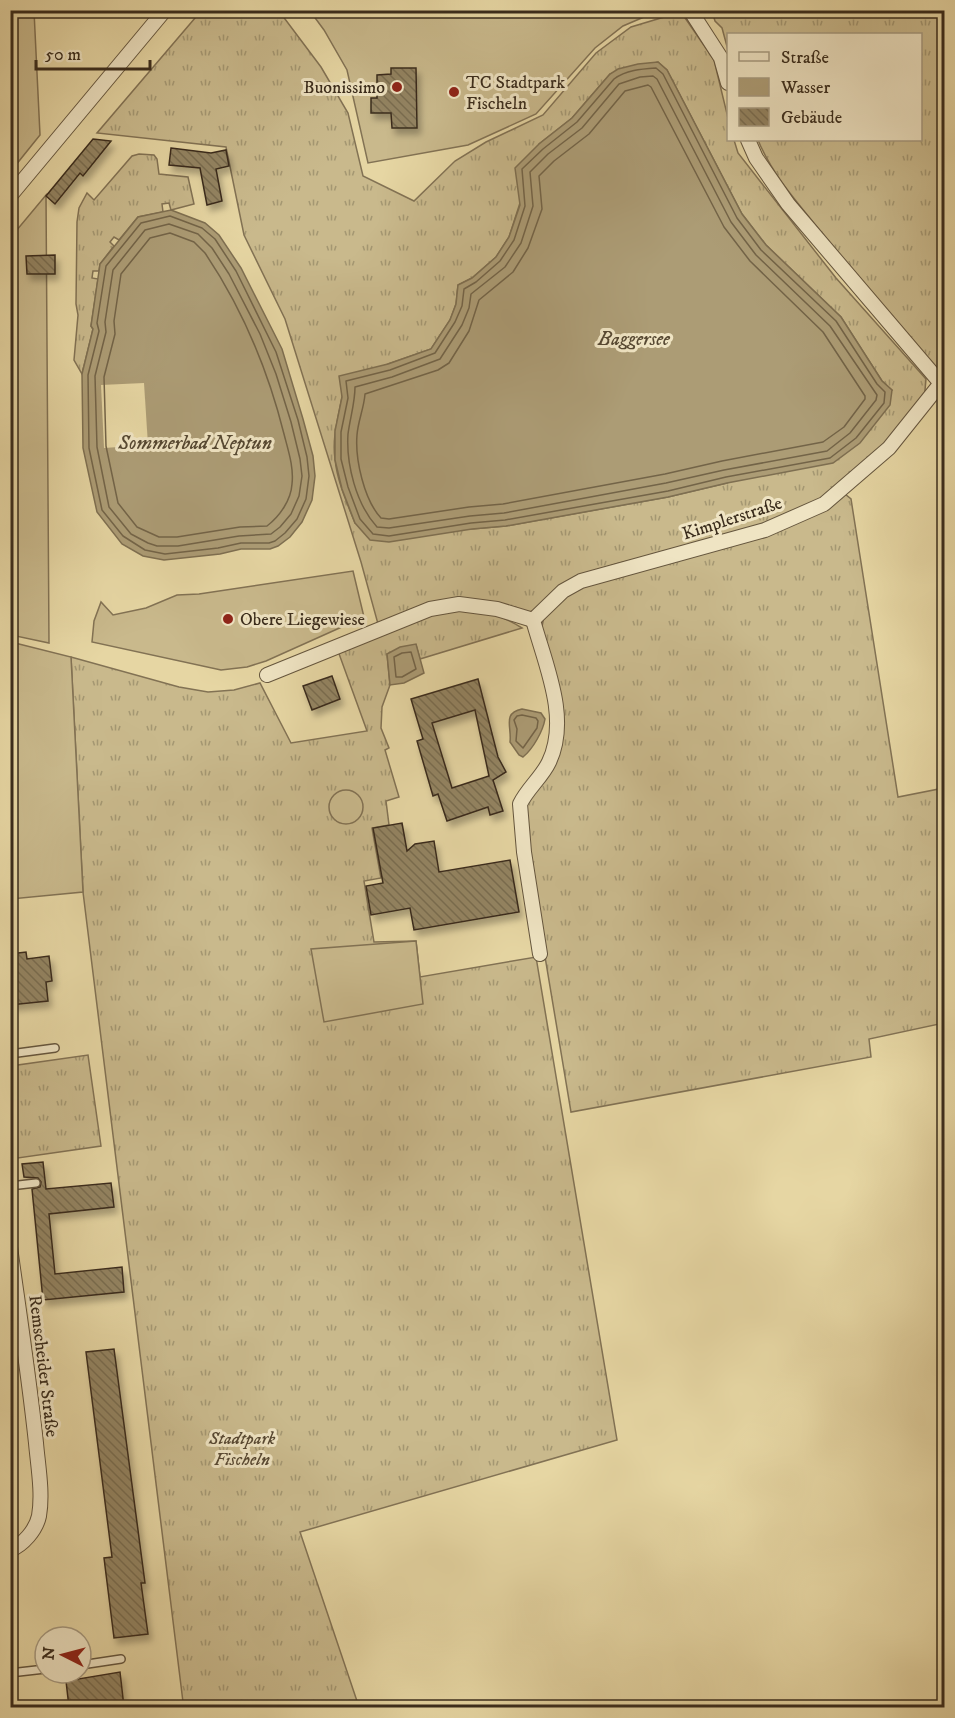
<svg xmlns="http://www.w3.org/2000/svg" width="955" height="1718" font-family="'IM FELL DW Pica',serif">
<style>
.grass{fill:url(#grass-tufts);stroke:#827254;stroke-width:1.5;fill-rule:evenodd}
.garden{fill:#c9b98c;stroke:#827254;stroke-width:1.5}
.water{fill:#ac9c75;stroke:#7e6f51;stroke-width:1.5}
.pier{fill:#e6d6a3}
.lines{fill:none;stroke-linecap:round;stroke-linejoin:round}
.shore{stroke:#736448;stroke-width:1.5}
.building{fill:url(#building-back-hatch);stroke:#3a2c1c;stroke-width:1.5;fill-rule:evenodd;filter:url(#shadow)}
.service-casing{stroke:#65563e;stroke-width:10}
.minor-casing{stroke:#65563e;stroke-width:16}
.service{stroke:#efe4c3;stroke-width:7}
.minor{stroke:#efe4c3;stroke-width:14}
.poi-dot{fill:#8f2418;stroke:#efe4c3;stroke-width:2}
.labels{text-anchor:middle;stroke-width:6;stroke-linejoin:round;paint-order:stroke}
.poi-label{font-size:18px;fill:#3a2c1c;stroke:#efe4c3;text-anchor:start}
.street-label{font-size:18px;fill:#3a2c1c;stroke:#efe4c3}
.park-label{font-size:18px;font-style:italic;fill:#574832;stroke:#efe4c3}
.water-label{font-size:20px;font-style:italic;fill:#564832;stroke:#efe4c3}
</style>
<defs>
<pattern id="grass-tufts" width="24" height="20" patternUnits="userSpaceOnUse" patternTransform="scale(1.5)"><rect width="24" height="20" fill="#c9b98c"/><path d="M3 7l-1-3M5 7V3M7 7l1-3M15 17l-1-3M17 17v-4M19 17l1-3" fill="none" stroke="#a49772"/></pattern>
<pattern id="building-back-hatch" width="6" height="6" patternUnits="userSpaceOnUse" patternTransform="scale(1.5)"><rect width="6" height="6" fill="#938462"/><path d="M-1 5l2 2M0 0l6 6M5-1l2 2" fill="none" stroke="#796c50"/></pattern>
<filter id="shadow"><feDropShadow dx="3.5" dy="6" stdDeviation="3" flood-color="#0004"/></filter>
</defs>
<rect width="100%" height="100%" fill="#e6d6a3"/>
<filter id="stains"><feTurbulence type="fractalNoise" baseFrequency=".00333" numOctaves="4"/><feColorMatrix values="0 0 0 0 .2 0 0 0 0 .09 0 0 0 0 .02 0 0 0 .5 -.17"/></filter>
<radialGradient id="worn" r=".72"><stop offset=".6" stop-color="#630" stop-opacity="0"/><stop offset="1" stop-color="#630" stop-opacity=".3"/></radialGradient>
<g class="grass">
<path d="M201,11h78l42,56 27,46 15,63 51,25 41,-40 31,-19 57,-27 53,-62 35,-26 50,-15 33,48 14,58v22h6l4,13 98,125 90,101 -2,22 -16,21 -87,79 -74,30 -131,33 -31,10 -50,36 -8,3 -41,-11 -108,22 -17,-62 -76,-243 -41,-84 -18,-88 -129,-14zM658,62l9,8 75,144 24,31 75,72 41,64 10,9 -165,93 -59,14 -162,29 -34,3 -117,-6c-8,-20 -18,-42 -20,-64 -3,-21 3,-41 7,-62l46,-33 43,-15 19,-29 6,-16 2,-19 14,-7 24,-21 13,-20 30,-93 33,-26 38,-44z"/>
<path d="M712,11h232v365c-40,-42 -76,-87 -113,-132 -26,-33 -57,-65 -73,-104h162v-106h-192v16l-6,-22 -7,-7z"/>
<polygon points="139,154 154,155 157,159 159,174 188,177 194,204 171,210 169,203 162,204 163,212 138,217 119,240 114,237 110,242 114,246 100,264 99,271 93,271 92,278 98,279 91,326 93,329 82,374 74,360 78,315 76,304 77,222 79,208 87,193 94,200 132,156"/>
<polygon points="845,494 851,499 898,797 944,788 944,1023 869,1039 871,1057 571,1112 530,867 524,805 559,748 541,632 544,616 566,594 588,582 750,540"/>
<path d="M458,609c26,2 42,5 64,19l-102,31 -4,-14 -29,9 3,31 -8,22 -1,21 8,20 -4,2 14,47 -13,4 3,24 -17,3 9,50 -17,3 10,61 42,-1 4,36 116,-20 81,483 -317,92 59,175h-203v-1l27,-4 -100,-810 -12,-235 108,30 29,5 26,-2 26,-7 31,60 76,-12 -29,-80 94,-37z"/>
<polygon points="88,1055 101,1146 11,1159 11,1066"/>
</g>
<g class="garden">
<polygon points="11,10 34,11 40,135 11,171"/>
<polygon points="310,11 658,11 623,26 595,48 536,114 468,145 368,163 347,70 324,30"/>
<polygon points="46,195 49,643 11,635 11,237"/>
<polygon points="353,571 364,617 266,661 247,667 221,670 92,642 94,621 101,602 113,615 146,608 177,595 199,594"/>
<polygon points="11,642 71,657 83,892 11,899"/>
<circle cx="346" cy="807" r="17"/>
<polygon points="416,941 423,1004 324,1022 311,949"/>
</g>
<g class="water">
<polygon points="658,62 667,70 742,214 766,245 841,317 882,381 892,390 890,405 860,443 833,463 727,483 668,497 506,526 472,529 389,542 370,540 355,523 342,489 335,460 335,431 342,397 339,376 388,364 431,349 450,320 456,304 458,285 472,278 496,257 509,237 520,205 515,168 539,144 572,118 610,74 618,69 638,64"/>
<polygon points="171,210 205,223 219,235 241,268 282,349 303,419 313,456 315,476 312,500 302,522 290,537 278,546 270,549 241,549 220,554 164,560 143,556 122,544 97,512 83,448 82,374 93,329 91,326 100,264 138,217"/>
<polygon points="416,644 424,673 404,683 390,685 387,654 400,647"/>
<path d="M522,709l19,4 4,6c-2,12 -12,30 -22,38l-4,-2 -9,-13c2,-15 -8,-29 12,-33z"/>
</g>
<polygon class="pier" points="144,383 148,445 104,448 101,385"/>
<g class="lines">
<g class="shore">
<path d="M656,68l7,6 74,144 24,32 75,71 41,63 8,8 -1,11 -28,35 -26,20 -104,19 -58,14 -163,29 -34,3 -82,13 -16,-2 -13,-15 -12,-32 -7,-28v-27l7,-34 -2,-17 44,-11 45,-17 20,-31 7,-16 2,-17 12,-7 24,-21 14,-21 11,-34 -3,-37 21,-20 34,-27 37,-43c12,-9 27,-10 42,-11z"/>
<path d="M653,76l4,3 74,143 25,33 74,71 47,69 -1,5 -26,33 -23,18 -103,19 -58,13 -162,30 -34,3 -81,12 -12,-1c-21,-23 -31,-63 -29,-93 2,-16 7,-31 7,-47l37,-10 48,-18 22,-34 7,-17 2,-14 34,-27 16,-24 12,-37 -3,-34 18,-18 34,-26 37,-44 21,-7z"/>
<path d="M648,85l3,2 73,140 26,34 73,71 42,64v3l-21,28 -21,15 -101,19 -57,13 -162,30 -34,3 -80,12 -8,-1c-17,-18 -26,-59 -24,-83 1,-14 7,-27 8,-41l73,-24 11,-7 20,-32 10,-31 34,-28 15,-24 14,-39 -3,-33 15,-15 35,-27 36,-43z"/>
<polygon points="170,216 202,228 215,239 236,271 276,352 298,420 307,457 309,476 306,499 297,519 285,533 275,541 269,543 241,543 218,548 165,554 145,550 123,536 102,510 89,448 88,375 99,331 97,323 106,266 141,223"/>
<polygon points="169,224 198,234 212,248 229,274 260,334 276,374 291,422 300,459 302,476 299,496 291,514 280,527 271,534 239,536 178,546 157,546 148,543 131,534 109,507 97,447 95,376 106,332 105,322 113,270 145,230"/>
<path d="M170,233l24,9 11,11c37,55 63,117 79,181 4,16 10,33 8,50 -1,16 -12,32 -25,42l-27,1 -63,10h-18l-22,-10 -19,-24 -12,-57 -2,-69 11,-43 -1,-13 7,-47 29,-36z"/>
<polygon points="411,652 416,669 402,677 396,677 394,657 402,653"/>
<polygon points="522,715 536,718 538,721 537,728 523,748 516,741 517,729 514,720 517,716"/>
</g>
</g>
<g class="building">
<polygon points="391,68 416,68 417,128 392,128 391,113 371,113 371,98 377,98 377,75 391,74"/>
<polygon points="93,139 111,141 83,176 80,173 55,204 46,196"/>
<polygon points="171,148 211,153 226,150 229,166 216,169 222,201 207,205 200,168 169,165"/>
<polygon points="55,255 55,274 27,274 26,256"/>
<polygon points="332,676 340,699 312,710 303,686"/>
<path d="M478,679l20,78 8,15 -13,8 10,31 -13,4 -2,-8 -41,14 -9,-27 -5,2 -16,-55 6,-2 -12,-40zM475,710l14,66 -37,12 -20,-65z"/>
<polygon points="402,823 407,851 415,844 434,841 439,872 510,860 519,912 414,930 410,908 371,915 366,886 383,883 373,828"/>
<polygon points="26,952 27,959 49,956 52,981 46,982 48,1001 10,1005 10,954"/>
<polygon points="43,1162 46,1189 111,1183 114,1207 49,1214 55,1274 122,1267 124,1292 43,1300 32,1189 40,1187 41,1182 38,1178 24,1177 22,1164"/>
<polygon points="114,1349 145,1583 141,1583 148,1634 114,1638 104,1558 112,1557 86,1352"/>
<polygon points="120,1672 124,1707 69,1707 66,1681"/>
</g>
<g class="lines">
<defs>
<g id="service">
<polyline points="10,1054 55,1048"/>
<polyline points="10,1186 36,1183"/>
<polyline points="81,1665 121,1659"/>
<polyline points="10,1673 45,1669"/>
</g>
<g id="minor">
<polyline points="690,10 721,58 728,83"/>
<polyline points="748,140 756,158 788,204 944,387"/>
<polyline points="10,196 165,10"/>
<polyline points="267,675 430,609 459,604 497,609 533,620"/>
<path d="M540,954l-16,-102 -4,-48c7,-15 22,-27 29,-42 21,-44 -4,-98 -16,-142l30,-29 18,-10 184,-51 59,-26 65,-56 52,-65"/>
<path d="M10,1247c9,65 19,130 26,196 2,23 7,50 3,73 -3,14 -16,29 -29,34"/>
</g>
</defs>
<use href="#service" class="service-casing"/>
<use href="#minor" class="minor-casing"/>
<use href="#service" class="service"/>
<use href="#minor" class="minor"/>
</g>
<g class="poi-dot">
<circle cx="397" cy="87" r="6"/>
<circle cx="454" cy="92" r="6"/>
<circle cx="228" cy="619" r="6"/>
</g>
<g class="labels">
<g class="poi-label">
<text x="466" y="88">TC Stadtpark<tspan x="466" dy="21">Fischeln</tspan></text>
<text x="385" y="93" text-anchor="end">Buonissimo</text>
<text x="240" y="625">Obere Liegewiese</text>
</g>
<g class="street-label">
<text transform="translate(732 518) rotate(-18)" y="6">Kimplerstraße</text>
<text transform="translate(44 1366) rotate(83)" y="6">Remscheider Straße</text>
</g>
<g class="park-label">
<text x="242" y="1444">Stadtpark<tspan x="242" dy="21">Fischeln</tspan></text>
</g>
<g class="water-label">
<text x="634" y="345">Baggersee</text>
<text x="195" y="449">Sommerbad Neptun</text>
</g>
</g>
<rect width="955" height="1718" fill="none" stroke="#e6d6a3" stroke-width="36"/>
<rect x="12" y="12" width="931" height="1694" fill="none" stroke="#3a2c1c" stroke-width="3"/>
<rect x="18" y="18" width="919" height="1682" fill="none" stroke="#3a2c1c" stroke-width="1.5"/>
<rect x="727" y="33" width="195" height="108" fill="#efe4c3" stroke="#a79a80" stroke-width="1.5"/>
<rect x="739" y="52" width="30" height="9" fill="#efe4c3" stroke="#a79a80" stroke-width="1.5"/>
<text x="781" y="63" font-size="18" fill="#3a2c1c">Straße</text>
<rect x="739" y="78" width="30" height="18" fill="#ac9c75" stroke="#a79a80" stroke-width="1.5"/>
<text x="781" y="93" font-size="18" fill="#3a2c1c">Wasser</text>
<rect x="739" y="108" width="30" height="18" fill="url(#building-back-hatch)" stroke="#a79a80" stroke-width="1.5"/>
<text x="781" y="123" font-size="18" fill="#3a2c1c">Gebäude</text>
<g transform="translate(63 1655) rotate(276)"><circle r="28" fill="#efe4c3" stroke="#a79a80" stroke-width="1.5"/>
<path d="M0-4.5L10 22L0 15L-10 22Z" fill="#8f2418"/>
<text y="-9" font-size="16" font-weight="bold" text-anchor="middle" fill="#3a2c1c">N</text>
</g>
<path d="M36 60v9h114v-9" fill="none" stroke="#3a2c1c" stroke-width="3"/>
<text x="45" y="60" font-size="18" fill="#3a2c1c" stroke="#efe4c3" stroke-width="4.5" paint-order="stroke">50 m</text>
<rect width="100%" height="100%" filter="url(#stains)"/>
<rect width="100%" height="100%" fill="url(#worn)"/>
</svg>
